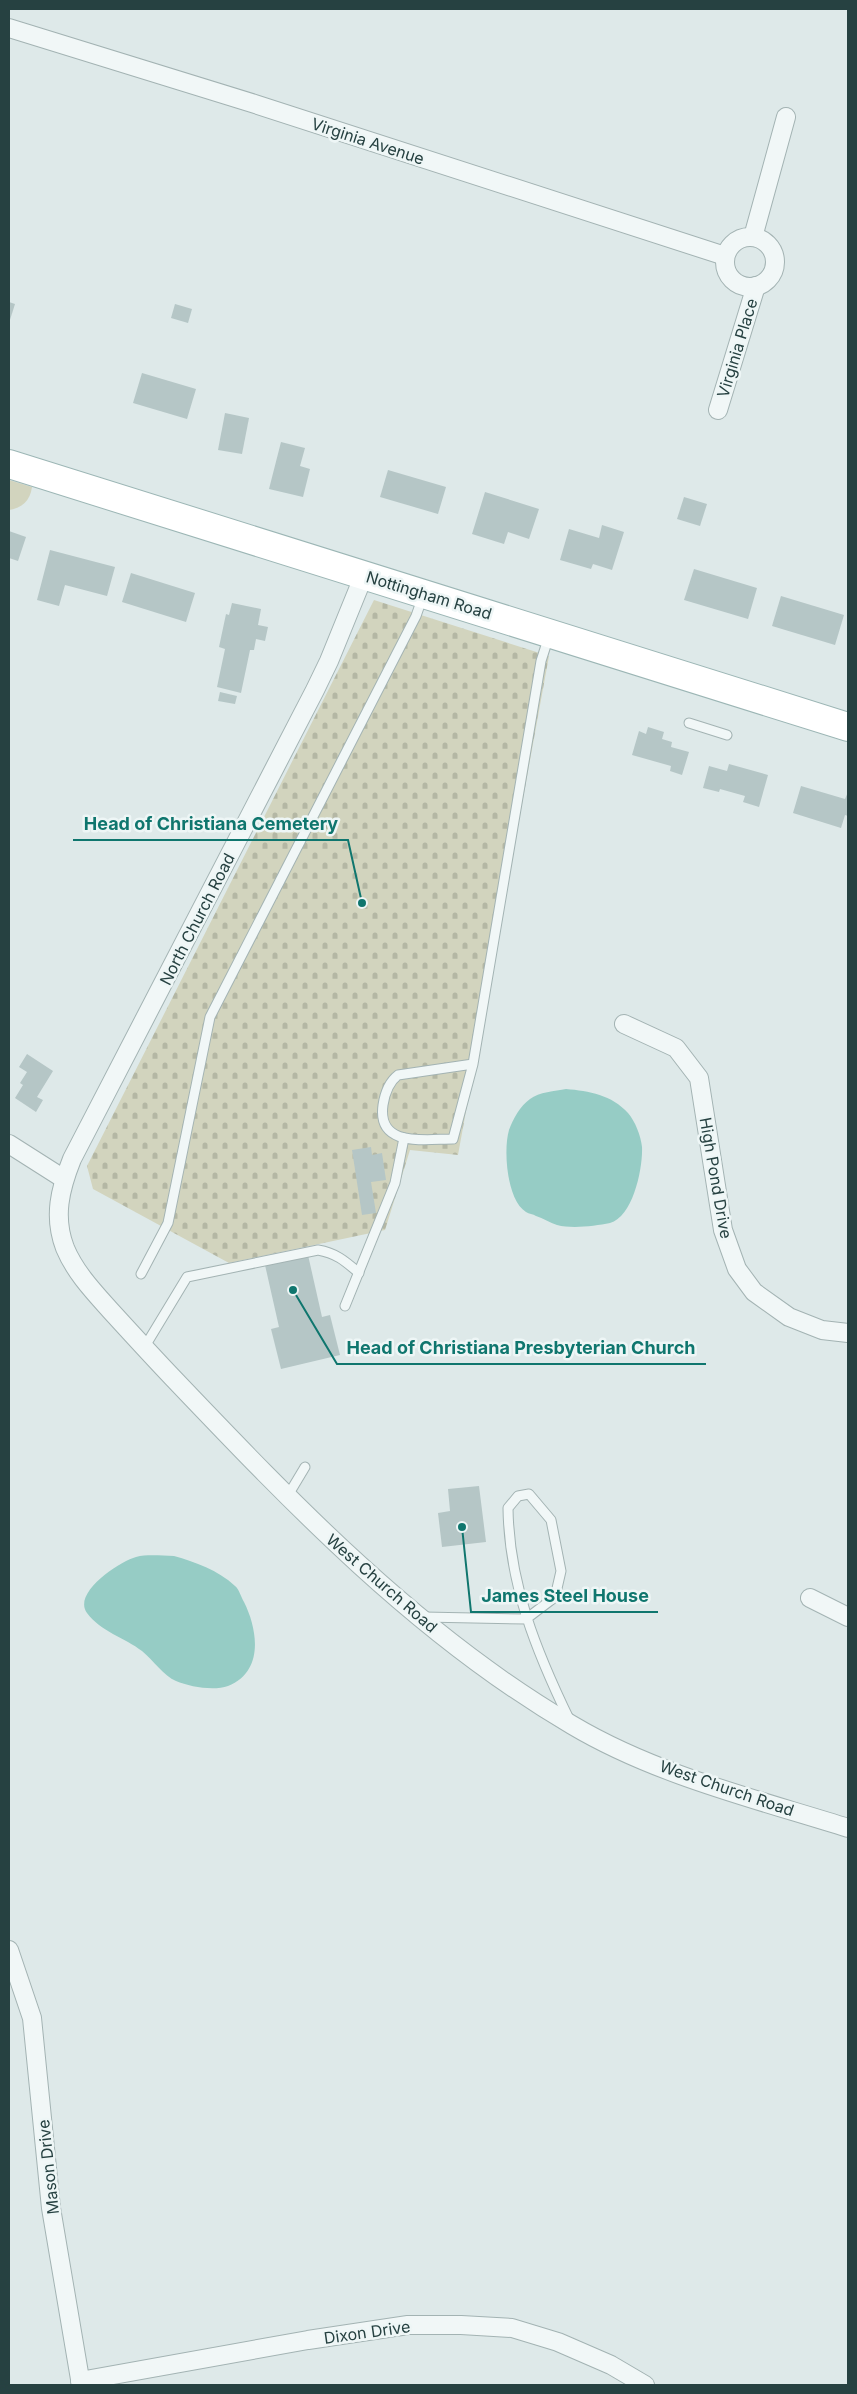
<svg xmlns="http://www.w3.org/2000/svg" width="857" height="2394" font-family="Inter,sans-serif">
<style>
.grass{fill:#d2d4be}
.cemetery{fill:url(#cemetery-stones)}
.water{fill:#96ccc5}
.building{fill:#b5c6c6}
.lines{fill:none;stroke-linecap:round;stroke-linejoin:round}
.service-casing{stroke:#a3b3b3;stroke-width:11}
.minor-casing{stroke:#a3b3b3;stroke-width:20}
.primary-casing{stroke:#9cb6b5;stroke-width:30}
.service{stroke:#f1f7f7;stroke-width:9}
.minor{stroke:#f1f7f7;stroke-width:18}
.primary{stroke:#fff;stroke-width:28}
.labels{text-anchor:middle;stroke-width:5;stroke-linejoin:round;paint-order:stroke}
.street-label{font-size:16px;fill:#264141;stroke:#eef6f6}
.leader{fill:none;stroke:#0f766e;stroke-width:2}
.callout-dot{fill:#0f766e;stroke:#eef6f6;stroke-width:2}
.callout-label{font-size:18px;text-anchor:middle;font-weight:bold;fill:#0f766e;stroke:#eef6f6;stroke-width:5;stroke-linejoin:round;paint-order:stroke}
</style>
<defs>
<pattern id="cemetery-stones" width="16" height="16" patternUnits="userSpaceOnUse" patternTransform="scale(1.25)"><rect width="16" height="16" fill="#d2d4be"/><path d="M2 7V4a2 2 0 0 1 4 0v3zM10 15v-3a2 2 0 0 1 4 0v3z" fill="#b4b7a4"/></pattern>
</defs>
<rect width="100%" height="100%" fill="#dee9e9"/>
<path class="grass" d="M9,480l23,7c-2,14 -10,21 -23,23z"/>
<polygon class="cemetery" points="374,600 549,656 458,1155 410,1150 385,1230 229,1263 93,1189 87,1166"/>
<g class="water">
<path d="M566,1089c23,2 46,6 62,24 7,8 13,23 14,34 1,21 -9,70 -32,76 -15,3 -38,6 -53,2 -7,-2 -14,-7 -21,-9 -3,-2 -7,-2 -10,-4 -19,-11 -23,-62 -17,-82 4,-11 11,-24 21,-31 9,-7 25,-8 36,-10z"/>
<path d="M174,1556c21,6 44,14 61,30 4,3 6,11 9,16 14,28 20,70 -16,84 -14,5 -38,1 -52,-5 -12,-5 -23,-21 -34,-30 -17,-13 -42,-20 -55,-38 -15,-20 33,-52 49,-56 12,-3 26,-1 38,-1z"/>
</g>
<g class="building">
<polygon points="9,302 15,304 9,323"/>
<polygon points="175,304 192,309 188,323 171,318"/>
<polygon points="142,373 196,389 187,419 133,403"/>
<polygon points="225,413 249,418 242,454 218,450"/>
<polygon points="281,442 305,448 300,466 310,469 303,497 269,489"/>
<polygon points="388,470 446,487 438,514 380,497"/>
<polygon points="485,492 539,509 529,539 508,532 504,544 472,534"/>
<polygon points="684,497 707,504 700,526 677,519"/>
<polygon points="602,525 624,532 612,570 593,564 591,569 560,560 569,529 599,538"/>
<polygon points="9,531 26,537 18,561 9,558"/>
<polygon points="50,550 115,567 107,596 65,585 59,606 37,600"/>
<polygon points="694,569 757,588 748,619 684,600"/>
<polygon points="131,573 195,593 186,622 122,602"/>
<polygon points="781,596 844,615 835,645 772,626"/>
<polygon points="232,603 261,609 258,625 268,627 265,641 256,639 254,650 250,650 241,693 217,687 225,649 219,647 226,614 229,615"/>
<polygon points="220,692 237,696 235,704 218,701"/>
<polygon points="648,727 664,732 662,739 672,742 671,747 689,752 682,775 670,771 671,766 632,755 639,731 646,734"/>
<polygon points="729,764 768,775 759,807 743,802 745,796 720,789 719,792 703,788 709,766 727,771"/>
<polygon points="801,786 845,799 848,792 848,816 845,815 841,828 793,813"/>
<polygon points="27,1054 53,1071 37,1097 43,1100 36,1112 15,1098 23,1085 20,1083 27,1072 19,1067"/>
<polygon points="371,1147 372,1155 382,1153 386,1180 371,1182 376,1213 362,1215 352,1150"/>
<polygon points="308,1255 322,1317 330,1315 340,1355 281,1369 271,1329 279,1327 265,1265"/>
<polygon points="479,1486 486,1542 442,1547 438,1513 450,1511 448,1489"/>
</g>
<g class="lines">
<defs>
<g id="service">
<polyline points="689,723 727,735"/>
<path d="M473,1064l-20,75c-28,0 -76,9 -70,-34 2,-13 6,-23 15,-30l75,-11 68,-403 8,-25"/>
<polyline points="141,1274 168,1223 210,1017 416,616 423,596"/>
<polyline points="345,1306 395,1183 404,1138"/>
<path d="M144,1348l43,-71 131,-27c18,3 27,11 41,23"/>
<polyline points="287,1497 305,1467"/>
<path d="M424,1617l102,2 29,-22 6,-26 -10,-51 -22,-26 -11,2 -10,12c1,77 29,145 62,213"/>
</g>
<g id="minor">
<polyline points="9,28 255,104 725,256"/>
<circle cx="750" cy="262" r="25"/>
<polyline points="753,237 786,117"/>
<polyline points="718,410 756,286"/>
<path d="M364,575l-35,86 -14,29 -243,469c-12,30 -19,58 -7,89 10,24 28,43 45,62 21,23 42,46 63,68 122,128 245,257 399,347 84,50 184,74 276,103"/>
<polyline points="624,1024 676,1048 699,1078 723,1230 737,1269 754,1292 789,1317 822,1330 848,1333"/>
<polyline points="9,1144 64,1179"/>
<polyline points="810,1598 848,1617"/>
<polyline points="9,1950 32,2018 51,2208 81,2385"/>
<polyline points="80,2381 308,2340 408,2325 461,2325 512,2328 558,2342 611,2365 645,2385"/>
</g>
<polyline id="primary" points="9,464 848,727"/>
</defs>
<use href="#service" class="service-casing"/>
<use href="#minor" class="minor-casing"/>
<use href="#primary" class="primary-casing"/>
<use href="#service" class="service"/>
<use href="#minor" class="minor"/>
<use href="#primary" class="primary"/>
</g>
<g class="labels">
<g class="street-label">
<text transform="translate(368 141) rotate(18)" y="6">Virginia Avenue</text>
<text transform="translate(737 348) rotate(-73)" y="6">Virginia Place</text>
<text transform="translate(429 595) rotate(17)" y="6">Nottingham Road</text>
<text transform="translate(197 919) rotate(-63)" y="6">North Church Road</text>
<text transform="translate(716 1178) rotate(80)" y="6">High Pond Drive</text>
<text transform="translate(382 1583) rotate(41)" y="6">West Church Road</text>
<text transform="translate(727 1788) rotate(19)" y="6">West Church Road</text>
<text transform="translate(48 2167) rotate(-96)" y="6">Mason Drive</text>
<text transform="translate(367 2332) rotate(-8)" y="6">Dixon Drive</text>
</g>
</g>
<path class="leader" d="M362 903L348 840H73M293 1290L337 1364H706M462 1527L471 1612H658"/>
<g class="callout-dot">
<circle cx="362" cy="903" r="5"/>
<circle cx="293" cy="1290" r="5"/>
<circle cx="462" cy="1527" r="5"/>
</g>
<g class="callout-label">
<text x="211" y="830">Head of Christiana Cemetery</text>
<text x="521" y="1354">Head of Christiana Presbyterian Church</text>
<text x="565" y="1602">James Steel House</text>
</g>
<rect width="857" height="2394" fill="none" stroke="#264141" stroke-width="20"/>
</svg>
